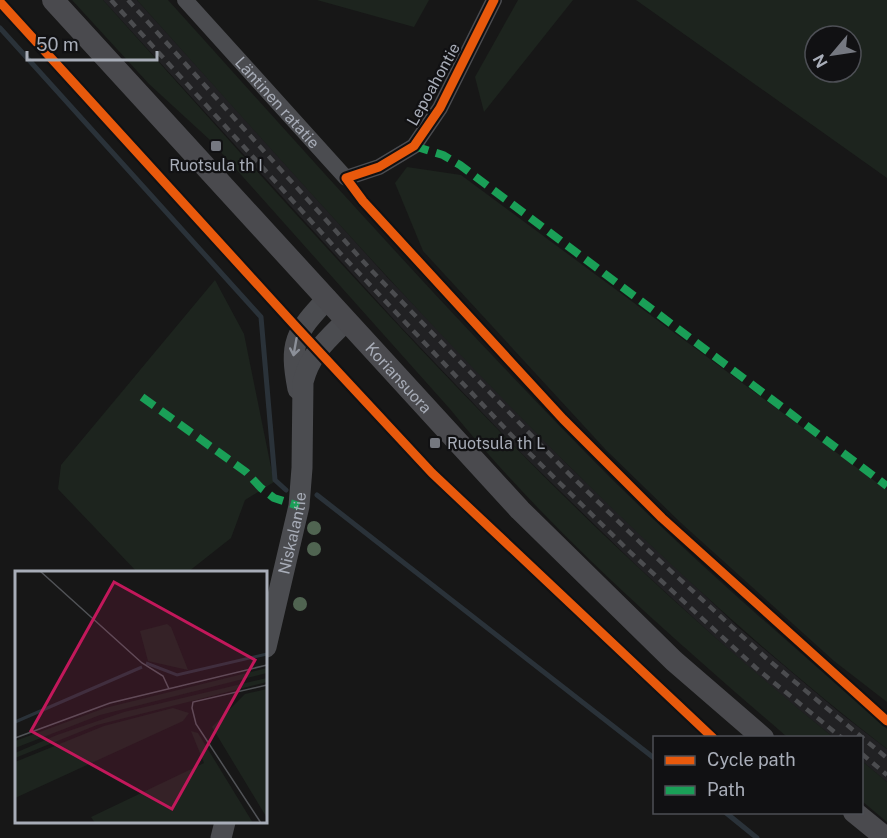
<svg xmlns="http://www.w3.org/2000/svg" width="887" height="838" font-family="'Public Sans',sans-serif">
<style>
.built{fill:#212123}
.green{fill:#1d241e;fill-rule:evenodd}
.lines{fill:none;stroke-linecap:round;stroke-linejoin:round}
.stream{stroke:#2a3239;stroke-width:5}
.minor{stroke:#4b4c50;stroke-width:16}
.tertiary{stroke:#4b4c50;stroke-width:21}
.secondary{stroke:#4a4a4e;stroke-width:22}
.rail{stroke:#4b4c4f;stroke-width:4.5;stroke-dasharray:8 6;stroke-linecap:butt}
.quiet{stroke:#1a9f57;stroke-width:8;stroke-dasharray:15 8;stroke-linecap:butt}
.cycleway-casing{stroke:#111113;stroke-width:13}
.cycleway{stroke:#e8590c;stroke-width:9}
.tree{fill:#506451}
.oneway{stroke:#8c9099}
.poi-dot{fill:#757880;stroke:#111113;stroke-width:2}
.labels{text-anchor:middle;stroke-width:4.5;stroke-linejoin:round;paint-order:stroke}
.street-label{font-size:16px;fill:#a8adb8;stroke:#111113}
.poi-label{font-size:16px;fill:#a8adb8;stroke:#111113}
.inset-river{fill:none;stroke:#2a3239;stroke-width:3}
.inset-road{fill:none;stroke:#515357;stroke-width:1.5}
.view{fill:#c2185b;fill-opacity:0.15;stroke:#c2185b;stroke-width:3}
.inset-edge{fill:none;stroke:#a8adb8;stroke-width:3}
</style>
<rect width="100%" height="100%" fill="#171717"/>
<polygon class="built" points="103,0 137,0 387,277 568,465 738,627 839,712 887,749 887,782 862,761 862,738 833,737 757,676 638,567 517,449 399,325"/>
<g class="green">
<path d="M72,0h31c136,151 271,304 414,449 100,102 205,198 316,288h-46c-118,-102 -238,-206 -337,-328l-240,-269 -61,-56z"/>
<path d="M137,0h31c138,153 275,307 419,454 95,97 198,185 300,275v20c-280,-217 -514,-487 -750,-749z"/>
<polygon points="317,0 429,0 414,27"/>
<polygon points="518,0 573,0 484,112 475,77"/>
<path d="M636,0h251v178zM815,36h36v36h-36z"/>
<polygon points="407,167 461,175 887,490 887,702 834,661 681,523 606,450 423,251 395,183"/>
<polygon points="215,280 244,334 274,482 245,500 231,538 188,572 137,572 58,489 61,465"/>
<polygon points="862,761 887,782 887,822 862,801"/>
</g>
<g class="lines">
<g class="stream">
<polyline points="0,28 261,317 275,480 286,490"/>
<polyline points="317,495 654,758"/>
<polyline points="725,812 757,838"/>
</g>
<path class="minor" id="s1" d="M185,0l161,178 33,-11 35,-21 26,-38 54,-108"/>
<g class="tertiary">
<path d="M298,389c-9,-46 -3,-56 29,-90"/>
<path id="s2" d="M266,647l33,-141 3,-38 1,-86c7,-28 23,-41 43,-61"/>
<polyline points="221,838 225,822"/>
</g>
<g class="secondary">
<path id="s3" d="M53,0l467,510 154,151 89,77"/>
<polyline points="854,812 886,838"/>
</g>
<g class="rail">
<polyline points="111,0 340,253 516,440 631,553 756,668 842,738"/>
<polyline points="128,0 371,270 565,470 649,551 766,658 887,758"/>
<polyline points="862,754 887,775"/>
</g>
<g class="quiet">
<polyline points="414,146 443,155 460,165 887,486"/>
<polyline points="142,397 246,472 261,488 274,498 299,506"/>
</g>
<defs>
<g id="cycleway">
<polyline points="494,0 440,108 414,146 379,167 346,178 363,201 563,419 662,518 887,721"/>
<polyline points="0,2 299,330 432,473 713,738"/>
</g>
</defs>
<use href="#cycleway" class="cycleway-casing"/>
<use href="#cycleway" class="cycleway"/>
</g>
<g class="tree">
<circle cx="314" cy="528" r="7"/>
<circle cx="314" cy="549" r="7"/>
<circle cx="300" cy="604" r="7"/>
</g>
<defs><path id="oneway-shaft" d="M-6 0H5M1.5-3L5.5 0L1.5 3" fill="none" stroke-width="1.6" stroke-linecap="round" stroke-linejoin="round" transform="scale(1.5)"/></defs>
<use class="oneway" href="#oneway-shaft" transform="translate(295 347) rotate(100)"/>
<g class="poi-dot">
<rect x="210" y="140" width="12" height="12" rx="3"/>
<rect x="429" y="437" width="12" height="12" rx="3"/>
</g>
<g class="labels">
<g class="street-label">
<text transform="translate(433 84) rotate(-61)" y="6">Lepoahontie</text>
<text dy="6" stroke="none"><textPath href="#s1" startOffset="138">Läntinen ratatie</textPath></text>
<text dy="6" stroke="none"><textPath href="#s3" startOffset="512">Koriansuora</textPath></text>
<text dy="6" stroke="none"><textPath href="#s2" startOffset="117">Niskalantie</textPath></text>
</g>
<g class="poi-label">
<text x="216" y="171">Ruotsula th I</text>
<text x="447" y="449" text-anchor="start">Ruotsula th L</text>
</g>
</g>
<g transform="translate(15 571)">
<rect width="252" height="252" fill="#171717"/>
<path d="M152,53l4,3 17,43 -40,-9 -8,-30zM252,97v5l-167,42 -85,33v-7l90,-33zM252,107v4l-170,43 -82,33v-5l42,-18 67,-23zM252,118v129l-55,-91 33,-33zM158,137l16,5 -6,8 -168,77v-36l89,-36zM176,160l7,2 55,90h-158l-4,-6 113,-54z" fill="#1d241e"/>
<path class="inset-river" d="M131,92l31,12 90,-21M0,151l127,-55"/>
<path class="inset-road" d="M25,0l102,92 21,13 6,13M0,167l95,-35 157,-38M246,252l-65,-99 -4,-16 1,-6 74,-17"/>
<path class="view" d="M99,11l141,78 -83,149 -141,-78z"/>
<rect width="252" height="252" class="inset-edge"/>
</g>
<rect x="653" y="736" width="210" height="78" fill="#111113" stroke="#4d4f55" stroke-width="1.5"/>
<rect x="665" y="756" width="30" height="9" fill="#e8590c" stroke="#4d4f55" stroke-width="1.5"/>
<text x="707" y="766" font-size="18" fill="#a8adb8">Cycle path</text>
<rect x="665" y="786" width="30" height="9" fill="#1a9f57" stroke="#4d4f55" stroke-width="1.5"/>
<text x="707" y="796" font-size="18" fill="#a8adb8">Path</text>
<g transform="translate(833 54) rotate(241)"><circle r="28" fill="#111113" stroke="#4d4f55" stroke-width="1.5"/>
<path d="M0-4.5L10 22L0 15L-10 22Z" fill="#757880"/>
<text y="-9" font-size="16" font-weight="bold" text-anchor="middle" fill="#a8adb8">N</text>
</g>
<path d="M27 51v9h130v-9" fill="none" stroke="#a8adb8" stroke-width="3"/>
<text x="36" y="51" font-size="18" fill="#a8adb8" stroke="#111113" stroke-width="4.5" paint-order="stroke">50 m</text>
</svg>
